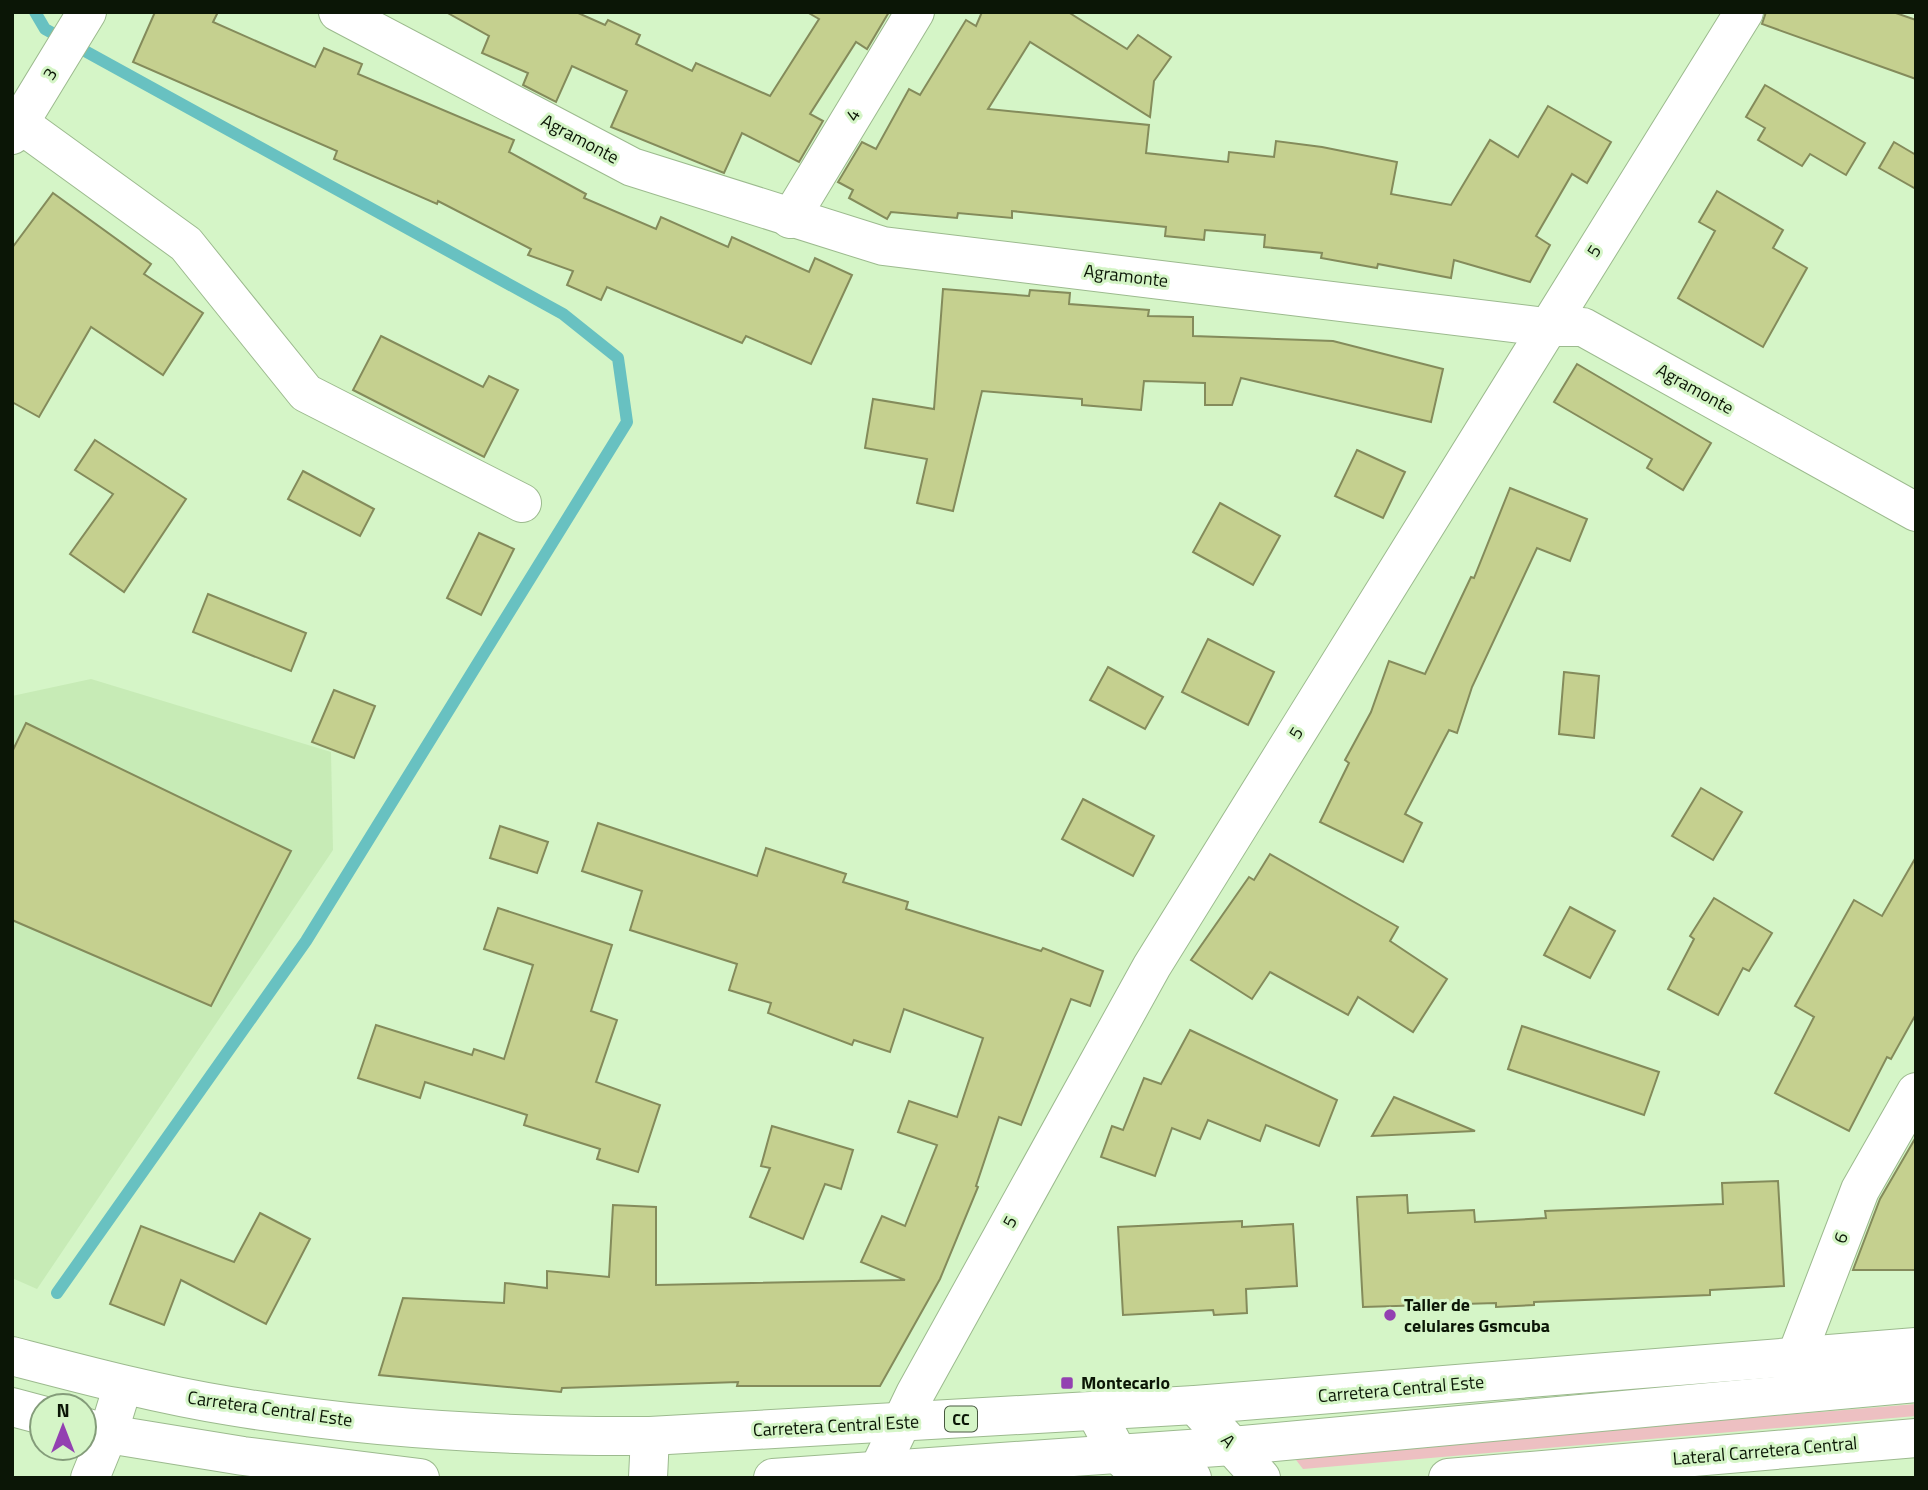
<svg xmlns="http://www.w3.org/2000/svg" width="1928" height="1490" font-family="'Titillium Web',sans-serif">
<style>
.built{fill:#c7ebb6}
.green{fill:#edc0c2}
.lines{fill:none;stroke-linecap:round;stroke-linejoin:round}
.stream{stroke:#68c1c1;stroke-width:12}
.building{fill:#c5d08f;stroke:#848b5b;stroke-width:2}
.minor-casing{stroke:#9cba8e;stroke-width:40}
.major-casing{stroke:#9cba8e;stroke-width:40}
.minor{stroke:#fff;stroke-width:38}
.major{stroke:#fff;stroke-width:38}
.poi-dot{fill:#9341b1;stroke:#d5f5c7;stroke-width:2.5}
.labels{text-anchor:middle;stroke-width:6;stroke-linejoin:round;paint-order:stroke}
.shield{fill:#d5f5c7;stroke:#485940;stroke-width:2}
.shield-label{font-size:16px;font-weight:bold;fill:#0b1606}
.street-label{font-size:18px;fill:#0b1606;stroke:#d5f5c7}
.poi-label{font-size:18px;font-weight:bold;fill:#0b1606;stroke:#d5f5c7;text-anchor:start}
</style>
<rect width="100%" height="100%" fill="#d5f5c7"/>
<polygon class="built" points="91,679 331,752 333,850 37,1289 12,1278 12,696"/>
<polygon class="green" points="1916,1404 1916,1416 1303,1469 1293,1456"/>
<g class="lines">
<polyline class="stream" points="35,12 45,29 563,314 618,358 627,422 306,941 57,1293"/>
</g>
<g class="building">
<polygon points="155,12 218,12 213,22 315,67 324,48 362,64 358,74 514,140 509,152 586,194 584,198 656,229 661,217 728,247 732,237 809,272 815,258 852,275 811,364 746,336 742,343 607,287 601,300 567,285 573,271 528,255 531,249 438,201 437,204 334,159 337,151 133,62"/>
<polygon points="446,12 576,12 605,25 608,20 640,35 636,44 692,71 696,63 770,96 819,19 807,12 889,12 867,49 856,42 810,114 823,121 799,162 742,133 724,173 611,127 627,91 572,66 556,102 523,85 528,73 482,53 489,36"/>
<polygon points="982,12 1068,12 1127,49 1138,35 1171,57 1154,81 1150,117 1030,42 988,109 1149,125 1146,153 1228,162 1229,152 1274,157 1276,141 1322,147 1397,162 1391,194 1451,205 1490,140 1518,157 1548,106 1611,142 1587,183 1572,174 1536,236 1550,245 1530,282 1454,260 1451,278 1378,264 1377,268 1321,258 1322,253 1264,247 1265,235 1205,230 1204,240 1165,236 1166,227 1012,211 1012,218 958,213 957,218 891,212 887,219 849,198 853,190 838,182 862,142 876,149 909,89 920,95 966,20 976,26"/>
<polygon points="1766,12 1893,12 1916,20 1916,79 1762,24"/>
<polygon points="1765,85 1865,143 1846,175 1810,154 1802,166 1758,140 1765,128 1746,117"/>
<polygon points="1894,142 1916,155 1916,189 1879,168"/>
<polygon points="1717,191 1783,230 1773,248 1807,268 1763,347 1678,298 1715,231 1699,222"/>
<polygon points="53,193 151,264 144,274 203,313 163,375 91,327 39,417 12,402 12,248"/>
<polygon points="943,289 1029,296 1030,290 1070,293 1069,304 1149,310 1148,316 1193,317 1193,336 1333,341 1443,369 1431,422 1241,378 1232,405 1205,405 1205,383 1144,381 1141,410 1082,405 1082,399 982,391 953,511 917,503 927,459 865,448 873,399 934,409"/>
<polygon points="381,336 483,387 489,376 518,390 484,457 353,390"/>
<polygon points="1577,364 1711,443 1683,490 1647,468 1652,459 1554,402"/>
<polygon points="95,440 186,499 124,592 70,554 113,494 75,470"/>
<polygon points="1357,450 1405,472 1383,518 1335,496"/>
<polygon points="303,471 374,509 360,536 288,499"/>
<polygon points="1510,488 1587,519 1570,561 1537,548 1472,687 1457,733 1449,730 1405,814 1422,823 1403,862 1320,822 1349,763 1345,760 1371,712 1389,661 1425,674 1471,577 1474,578"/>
<polygon points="1220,503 1280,536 1253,585 1193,552"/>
<polygon points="479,533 514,549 481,615 447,598"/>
<polygon points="208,594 306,633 291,671 193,632"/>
<polygon points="1208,639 1274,672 1248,725 1182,692"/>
<polygon points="1108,667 1163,697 1145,729 1090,700"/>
<polygon points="1564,672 1599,676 1594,738 1559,734"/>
<polygon points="334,690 375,706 354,758 312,742"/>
<polygon points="26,723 291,851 211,1006 12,920 12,752"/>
<polygon points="1701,788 1742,812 1713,860 1672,836"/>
<polygon points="1083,799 1154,836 1133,876 1062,839"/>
<polygon points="598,823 757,876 766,848 846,874 843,882 908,902 906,909 1041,951 1043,948 1103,971 1090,1006 1071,999 1021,1125 999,1117 976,1186 978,1187 940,1279 880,1386 737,1386 738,1382 562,1388 561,1392 379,1375 403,1298 504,1303 505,1283 547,1288 547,1271 609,1277 613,1205 656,1207 656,1285 905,1280 861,1262 882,1216 905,1226 937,1145 898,1132 909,1101 957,1117 983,1038 904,1009 890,1052 854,1040 852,1045 768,1013 771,1003 729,990 737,964 630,930 642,891 582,871"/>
<polygon points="500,826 548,842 537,873 490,858"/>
<polygon points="1270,854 1398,927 1390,941 1447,979 1413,1032 1358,997 1348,1015 1270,972 1252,999 1191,960 1249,877 1254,880"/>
<polygon points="1916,857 1916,1014 1891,1059 1887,1057 1849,1131 1775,1093 1814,1017 1795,1006 1854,900 1882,916"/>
<polygon points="1714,898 1772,933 1749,971 1743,968 1718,1015 1668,989 1694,939 1690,936"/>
<polygon points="1570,907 1615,931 1590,978 1544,955"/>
<polygon points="498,908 612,945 591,1011 617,1020 596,1082 660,1105 638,1172 597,1159 600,1149 524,1125 527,1115 425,1082 420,1098 358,1078 376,1025 472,1055 474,1049 504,1059 533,965 484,949"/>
<polygon points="1522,1026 1659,1072 1644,1115 1508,1069"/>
<polygon points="1190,1030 1337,1100 1319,1146 1266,1125 1260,1141 1208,1120 1200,1139 1172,1128 1155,1176 1101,1157 1112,1126 1123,1130 1144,1078 1161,1084"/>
<polygon points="1394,1097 1475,1131 1372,1136"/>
<polygon points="772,1126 853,1150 841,1189 825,1184 803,1239 750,1217 770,1168 761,1166"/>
<polygon points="1916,1137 1916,1270 1853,1270 1880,1199"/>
<polygon points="1778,1181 1784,1286 1710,1290 1710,1295 1534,1302 1534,1305 1496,1307 1496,1303 1363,1307 1357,1197 1407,1195 1408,1213 1474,1210 1475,1222 1546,1218 1545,1211 1723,1204 1722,1183"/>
<polygon points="260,1213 310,1239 266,1324 181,1280 164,1325 110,1304 141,1226 234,1262"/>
<polygon points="1242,1221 1242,1227 1293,1224 1297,1286 1246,1289 1247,1313 1214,1315 1213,1310 1123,1315 1118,1227"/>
</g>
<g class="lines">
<defs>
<g id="minor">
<polyline points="338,12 632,167 883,246 1546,327 1583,327 1916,512"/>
<polyline points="19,123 186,244 306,393 522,503"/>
<polyline points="12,135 87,12"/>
<polyline points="790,219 915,12"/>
<polyline points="1794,1386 1796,1357 1860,1190 1916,1092"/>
<polyline points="1195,1405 1261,1478"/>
<polyline points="1095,1411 1118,1454 1143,1478"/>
<polyline points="878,1471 915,1394 1152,966 1744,12"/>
<polyline points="1135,1471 1192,1478"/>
<polyline points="90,1478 108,1434 123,1385"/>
<polyline points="648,1478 650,1436"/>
<polyline points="1448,1478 1916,1438"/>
</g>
<g id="major">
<path d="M12,1356c73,19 144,38 218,50 138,23 281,31 420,30l545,-31 721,-58"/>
<polyline points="12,1407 42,1415"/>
<polyline points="84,1427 108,1434 243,1456 420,1478"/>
<polyline points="773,1478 1232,1446 1916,1383"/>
</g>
</defs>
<use href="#minor" class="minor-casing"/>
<use href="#major" class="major-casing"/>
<use href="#minor" class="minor"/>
<use href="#major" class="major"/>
</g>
<g class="poi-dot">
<circle cx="1390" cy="1315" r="7"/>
<rect x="1060" y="1376" width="14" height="14" rx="3.5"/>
</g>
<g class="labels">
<rect class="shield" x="945" y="1406.5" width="32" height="25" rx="5"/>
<g class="shield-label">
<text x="961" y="1425">CC</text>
</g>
<g class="street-label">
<text transform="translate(50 74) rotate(-58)" y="6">3</text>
<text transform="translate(853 115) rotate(-59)" y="6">4</text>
<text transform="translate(580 139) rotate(28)" y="6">Agramonte</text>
<text transform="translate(1594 251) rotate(-58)" y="6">5</text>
<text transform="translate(1126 276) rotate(7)" y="6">Agramonte</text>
<text transform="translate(1695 389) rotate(29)" y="6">Agramonte</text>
<text transform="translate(1296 733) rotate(-58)" y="6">5</text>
<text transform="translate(1010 1222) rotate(-61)" y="6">5</text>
<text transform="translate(1841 1238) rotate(-69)" y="6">6</text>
<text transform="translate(1401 1389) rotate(-5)" y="6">Carretera Central Este</text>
<text transform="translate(270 1409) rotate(8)" y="6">Carretera Central Este</text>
<text transform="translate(836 1426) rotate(-3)" y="6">Carretera Central Este</text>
<text transform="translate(1228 1441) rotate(48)" y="6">A</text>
<text transform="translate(1765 1451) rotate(-5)" y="6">Lateral Carretera Central</text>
</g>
<g class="poi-label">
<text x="1404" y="1311">Taller de<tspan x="1404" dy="21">celulares Gsmcuba</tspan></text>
<text x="1081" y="1389">Montecarlo</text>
</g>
</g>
<rect width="1928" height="1490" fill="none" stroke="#0b1606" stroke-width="28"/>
<g transform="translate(63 1427)"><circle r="33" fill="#d5f5c7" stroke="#849c7a" stroke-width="2"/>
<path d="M0-5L12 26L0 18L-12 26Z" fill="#9341b1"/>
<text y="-10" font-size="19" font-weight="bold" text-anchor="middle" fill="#0b1606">N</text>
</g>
</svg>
